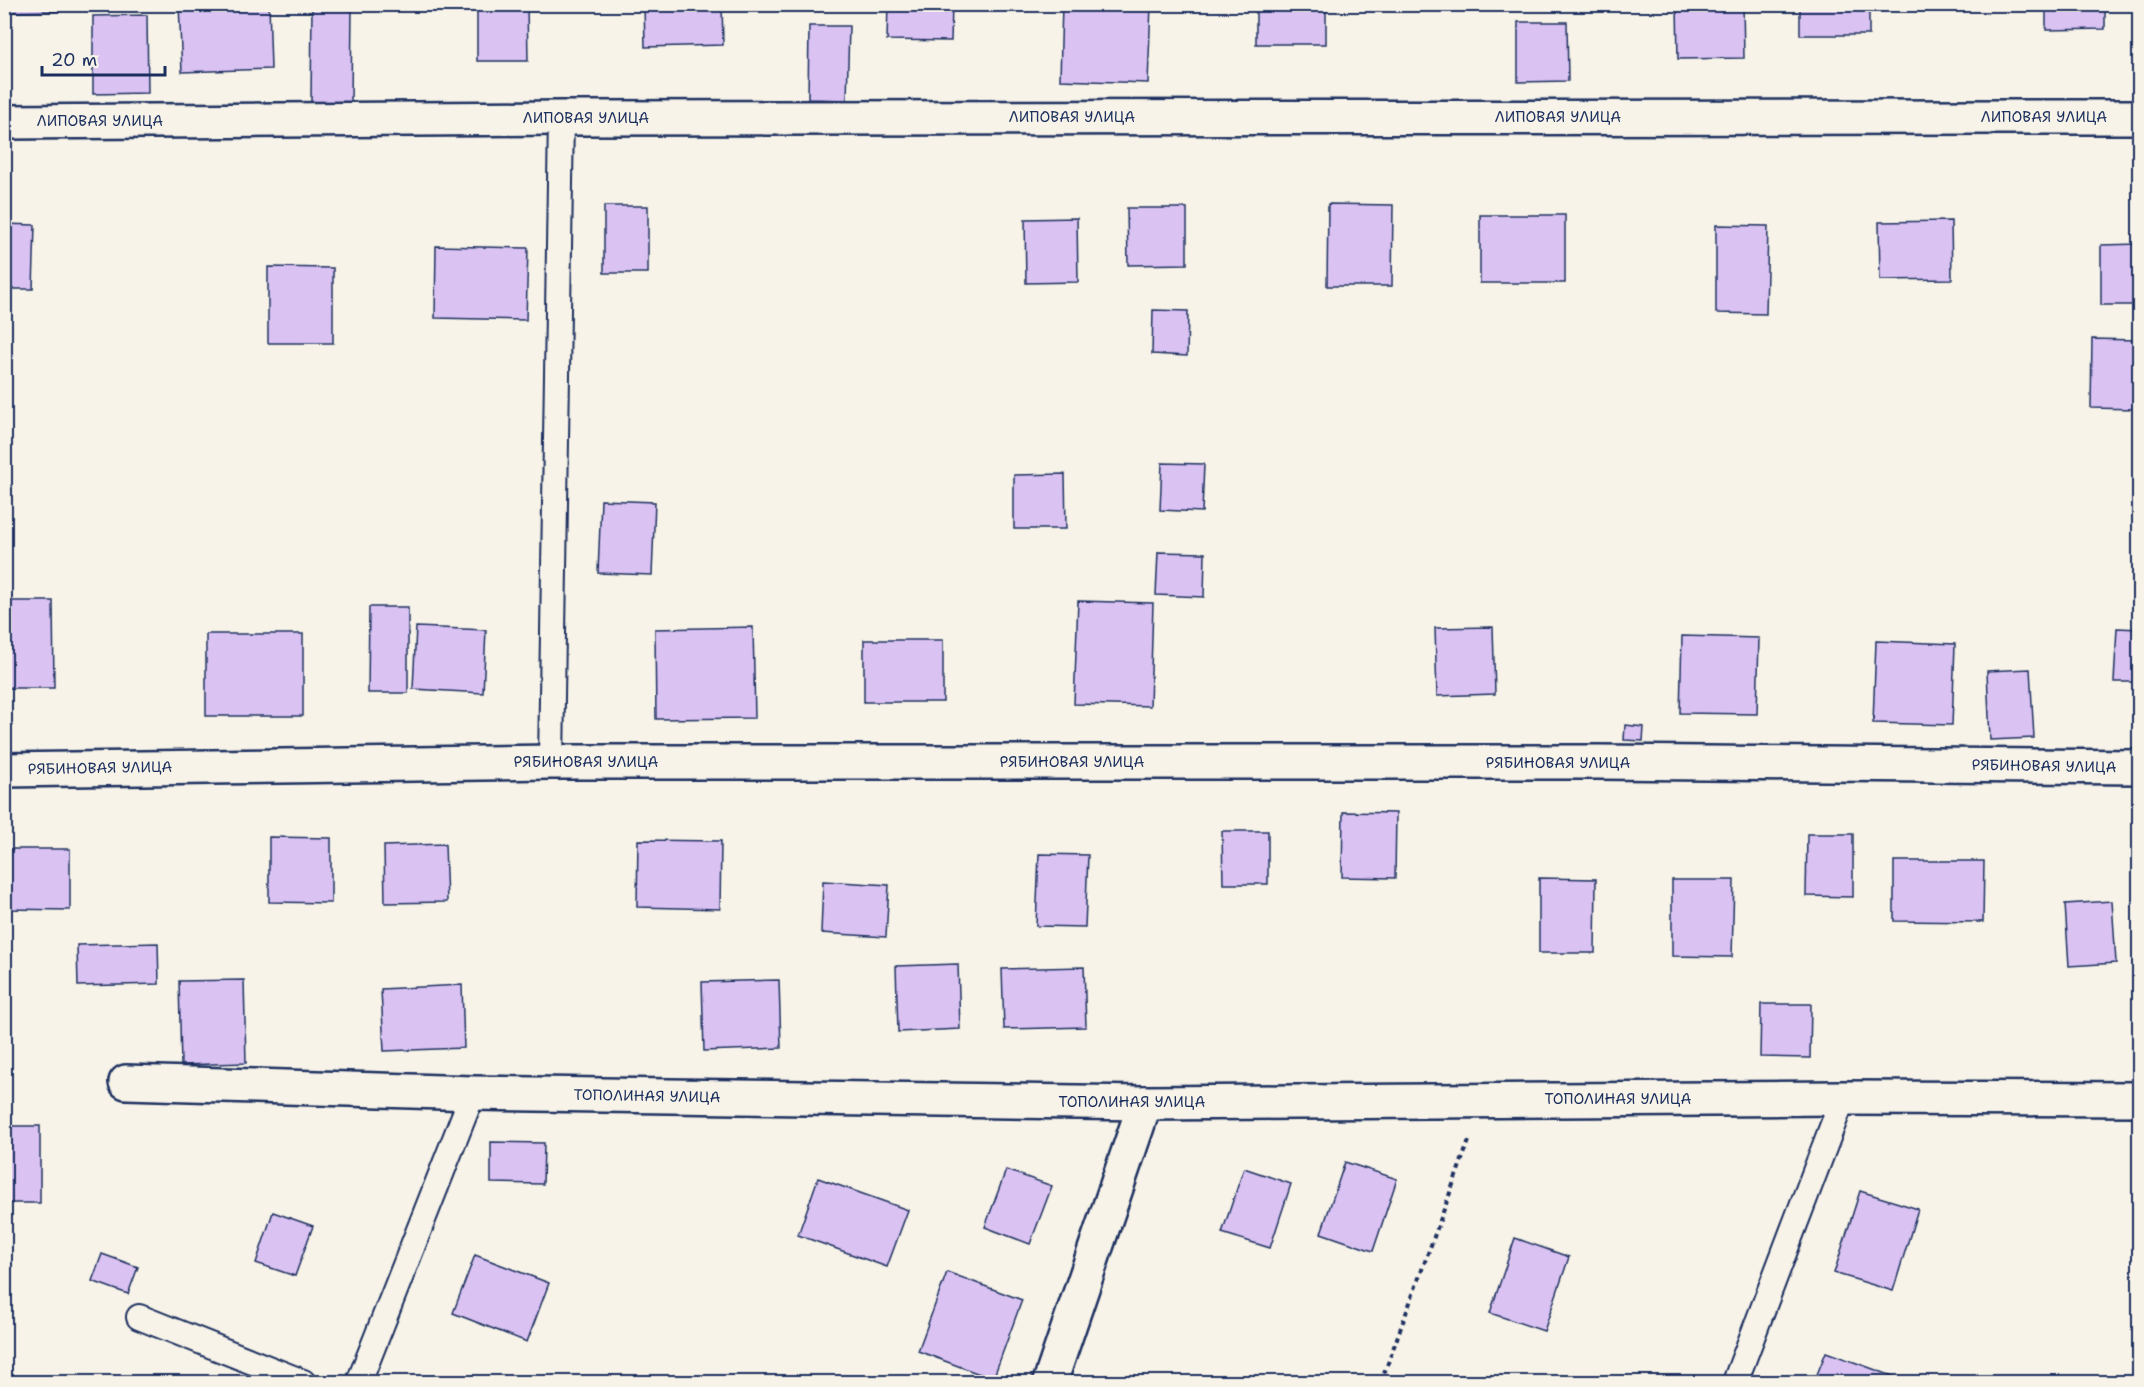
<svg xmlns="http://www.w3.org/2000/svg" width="2144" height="1387" font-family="'Shantell Sans',sans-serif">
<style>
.building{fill:#dac3f3;stroke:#1b2f5e;stroke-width:1.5}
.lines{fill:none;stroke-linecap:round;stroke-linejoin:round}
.lane-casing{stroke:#1b2f5e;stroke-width:28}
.street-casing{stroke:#1b2f5e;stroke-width:38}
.path{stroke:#1b2f5e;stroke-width:4;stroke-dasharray:4.5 4.5;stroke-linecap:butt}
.lane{stroke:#f7f3e8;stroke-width:24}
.street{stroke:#f7f3e8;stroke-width:33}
.labels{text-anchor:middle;stroke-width:5;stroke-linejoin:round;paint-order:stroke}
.street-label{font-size:15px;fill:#1b2f5e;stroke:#f7f3e8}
</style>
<rect width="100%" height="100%" fill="#f7f3e8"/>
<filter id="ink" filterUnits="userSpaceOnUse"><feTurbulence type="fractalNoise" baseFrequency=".0167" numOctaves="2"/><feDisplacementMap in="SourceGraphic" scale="12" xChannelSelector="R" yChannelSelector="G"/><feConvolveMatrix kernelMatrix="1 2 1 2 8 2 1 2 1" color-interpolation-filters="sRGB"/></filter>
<g filter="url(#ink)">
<g class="building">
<polygon points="4,4 62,4 62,11 4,12"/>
<polygon points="179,4 269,4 271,69 182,72"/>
<polygon points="477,4 527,4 528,61 477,61"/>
<polygon points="644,4 722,4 723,45 645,47"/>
<polygon points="888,4 952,4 951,41 887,40"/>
<polygon points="1062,4 1151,4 1148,83 1060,80"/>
<rect x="1256" y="4" width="70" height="40"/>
<polygon points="1677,4 1743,4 1744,58 1678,59"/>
<rect x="1800" y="4" width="69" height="31"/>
<polygon points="2046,4 2105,4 2105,29 2046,30"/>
<polygon points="312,7 352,7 351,102 311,102"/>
<polygon points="147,15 148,93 93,94 93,16"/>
<polygon points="1518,22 1567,22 1568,81 1518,82"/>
<polygon points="809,26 849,26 847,100 808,99"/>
<polygon points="1328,204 1393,205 1392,286 1327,286"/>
<rect x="604" y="206" width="44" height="67"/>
<polygon points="1127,208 1187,208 1187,264 1128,265"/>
<rect x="1480" y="215" width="85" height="68"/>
<polygon points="1077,218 1078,282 1026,283 1025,219"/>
<polygon points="1951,221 1952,279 1880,280 1879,222"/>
<polygon points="4,224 35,225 33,289 4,289"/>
<polygon points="1716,225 1768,226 1766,314 1716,313"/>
<polygon points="2140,244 2140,305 2101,305 2101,245"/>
<polygon points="436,246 528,248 526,320 435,318"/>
<polygon points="268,267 333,268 333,343 268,343"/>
<polygon points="1153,310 1188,311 1187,356 1152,354"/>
<polygon points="2092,339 2137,340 2136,409 2091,408"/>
<polygon points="1162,463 1204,464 1202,512 1160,510"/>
<polygon points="1065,474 1066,529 1014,529 1014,475"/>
<polygon points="601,500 655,502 652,575 598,573"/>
<polygon points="1158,552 1205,553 1204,597 1156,595"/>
<polygon points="4,601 53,601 54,688 4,688"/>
<polygon points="1078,601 1153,603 1150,706 1074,704"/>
<polygon points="369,607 408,607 408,693 368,693"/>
<polygon points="416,627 486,630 483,693 413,689"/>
<polygon points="753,627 755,718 656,719 655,629"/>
<polygon points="1493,627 1495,694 1437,696 1435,628"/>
<polygon points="2117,628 2140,629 2140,682 2114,682"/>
<rect x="206" y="634" width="97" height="82"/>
<polygon points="1682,636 1759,638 1757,714 1680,713"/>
<rect x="864" y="640" width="79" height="62"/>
<polygon points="1876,641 1955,644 1952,725 1873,723"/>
<polygon points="2030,669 2034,738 1990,740 1987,671"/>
<polygon points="1625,725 1644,727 1643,741 1624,740"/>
<polygon points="1343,812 1396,813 1395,878 1342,877"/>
<polygon points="1222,831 1268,831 1268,884 1223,884"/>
<polygon points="1807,834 1853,834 1853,897 1806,896"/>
<polygon points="269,837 331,838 331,903 269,902"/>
<polygon points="638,840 721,841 720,909 637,907"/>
<polygon points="445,844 447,902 385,903 384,846"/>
<polygon points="4,849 70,849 70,910 4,909"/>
<polygon points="1039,854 1088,855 1085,927 1036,926"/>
<polygon points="1894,861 1984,861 1983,922 1894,921"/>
<polygon points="1539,878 1596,879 1595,953 1539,953"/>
<polygon points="1672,880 1734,880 1732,957 1672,956"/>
<polygon points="823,881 889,885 886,937 821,933"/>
<polygon points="2112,901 2116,963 2069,966 2065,904"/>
<polygon points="158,943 159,984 78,986 77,945"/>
<polygon points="958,964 960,1029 898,1032 896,966"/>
<polygon points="1084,967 1086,1027 1004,1029 1002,969"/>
<polygon points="244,980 246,1063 181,1065 179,981"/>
<polygon points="779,980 781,1048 704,1051 702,982"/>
<polygon points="462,985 464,1048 384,1051 381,989"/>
<polygon points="1761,1004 1811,1004 1810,1058 1760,1057"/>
<rect x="4" y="1126" width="36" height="77"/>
<polygon points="491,1142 544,1143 543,1184 491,1183"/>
<polygon points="1345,1162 1397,1179 1373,1251 1321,1233"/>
<polygon points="1244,1168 1291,1184 1270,1248 1222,1233"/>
<polygon points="1006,1170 1052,1186 1030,1244 985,1227"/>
<polygon points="818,1178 908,1210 887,1267 798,1235"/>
<polygon points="1860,1191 1918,1209 1893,1291 1834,1273"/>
<polygon points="273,1212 313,1226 295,1276 256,1263"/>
<polygon points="1515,1238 1569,1257 1544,1331 1490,1313"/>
<polygon points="102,1254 138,1267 128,1294 92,1281"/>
<polygon points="475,1255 549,1283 527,1342 453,1313"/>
<polygon points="947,1272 1022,1300 993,1379 918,1351"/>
<polygon points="1826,1352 1901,1379 1900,1382 1814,1382"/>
</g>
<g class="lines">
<defs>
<g id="lane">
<polyline points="551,762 561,118"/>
<polyline points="139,1317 303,1382"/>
<polyline points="359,1382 473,1093"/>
<polyline points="1735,1382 1843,1098"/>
</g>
<g id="street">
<polyline points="4,122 561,118 2140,117"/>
<polyline points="4,770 551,762 1598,762 2140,767"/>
<polyline points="126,1082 473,1093 1145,1103 1843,1098 2140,1099"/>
<polyline points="1050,1382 1145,1103"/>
</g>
</defs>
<use href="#lane" class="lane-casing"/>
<use href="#street" class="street-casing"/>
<polyline class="path" points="1381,1382 1470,1138"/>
<use href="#lane" class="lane"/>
<use href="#street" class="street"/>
</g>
</g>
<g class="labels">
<g class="street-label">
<text x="1072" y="122">ЛИПОВАЯ УЛИЦА</text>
<text x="1558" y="122">ЛИПОВАЯ УЛИЦА</text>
<text x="2044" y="122">ЛИПОВАЯ УЛИЦА</text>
<text x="586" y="123">ЛИПОВАЯ УЛИЦА</text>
<text x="100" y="126">ЛИПОВАЯ УЛИЦА</text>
<text x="586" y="767">РЯБИНОВАЯ УЛИЦА</text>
<text x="1072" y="767">РЯБИНОВАЯ УЛИЦА</text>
<text x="1558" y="768">РЯБИНОВАЯ УЛИЦА</text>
<text transform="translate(2044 766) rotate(1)" y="5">РЯБИНОВАЯ УЛИЦА</text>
<text transform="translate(100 768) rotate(-1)" y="5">РЯБИНОВАЯ УЛИЦА</text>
<text transform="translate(647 1096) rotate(1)" y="5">ТОПОЛИНАЯ УЛИЦА</text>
<text x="1618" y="1104">ТОПОЛИНАЯ УЛИЦА</text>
<text x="1132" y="1107">ТОПОЛИНАЯ УЛИЦА</text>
</g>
</g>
<rect width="2144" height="1387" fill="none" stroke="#f7f3e8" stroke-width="24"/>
<rect x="12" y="12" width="2120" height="1363" fill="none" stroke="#1b2f5e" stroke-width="2" filter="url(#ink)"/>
<path d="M42 66v9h123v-9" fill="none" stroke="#1b2f5e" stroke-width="3"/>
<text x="51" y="66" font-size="18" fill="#1b2f5e" stroke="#f7f3e8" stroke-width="4.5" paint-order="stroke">20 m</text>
</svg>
